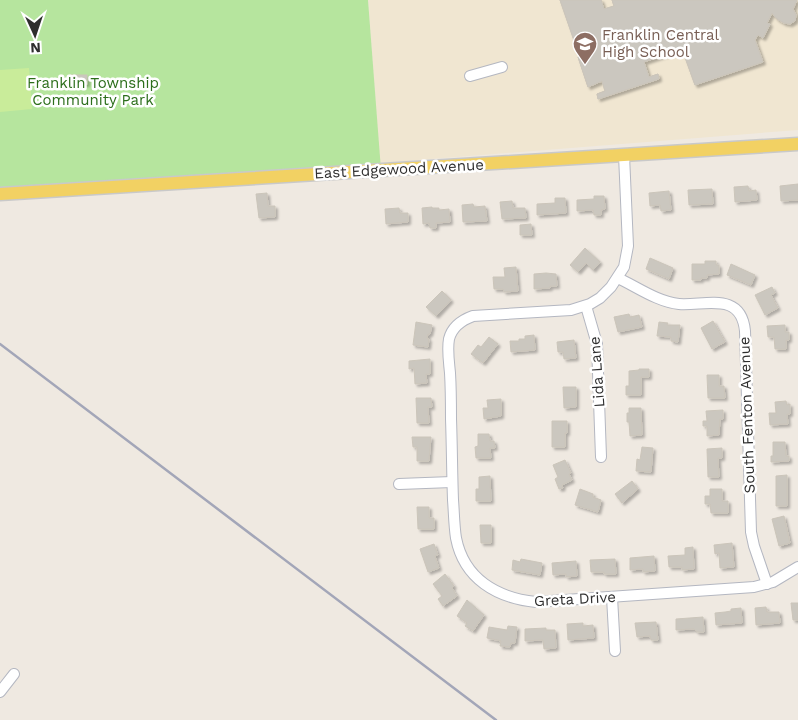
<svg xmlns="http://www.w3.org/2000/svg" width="798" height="720" font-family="'Work Sans',sans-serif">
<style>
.education{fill:#f0e6d1}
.green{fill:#b6e59e}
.pitch{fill:#c9ec9a}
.building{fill:#cbc7bf;stroke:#cbc5ba;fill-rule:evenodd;filter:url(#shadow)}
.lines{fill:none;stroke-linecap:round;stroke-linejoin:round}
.minor-casing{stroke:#b4b7c1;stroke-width:12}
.major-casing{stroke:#c9c9c9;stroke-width:15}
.minor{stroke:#fff;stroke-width:10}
.major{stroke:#f2d163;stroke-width:12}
.rail{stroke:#a3a6b8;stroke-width:2.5}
.labels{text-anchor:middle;stroke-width:5;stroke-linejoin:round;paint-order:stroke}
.education-label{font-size:15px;fill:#785e54;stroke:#fff;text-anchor:start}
.park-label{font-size:15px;fill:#2c6e1b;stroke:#fff}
.street-label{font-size:15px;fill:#2e2e2e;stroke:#fff}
</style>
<defs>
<filter id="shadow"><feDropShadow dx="2.5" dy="2.5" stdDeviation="1" flood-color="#0004"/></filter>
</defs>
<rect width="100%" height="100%" fill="#efe9e1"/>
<polygon class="education" points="368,0 798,0 798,130 380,163"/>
<polygon class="green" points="0,0 368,0 381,170 0,187"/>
<polygon class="pitch" points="29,68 32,109 0,112 0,70"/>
<g class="building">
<path d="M560,0h41l3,9 10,-3 -2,-6h185l-4,9 3,6 -1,6 -5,3 -6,-1 -7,-4 -5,-6 -5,10 3,1 -7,14 -5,-3 -3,5 8,22 -68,23 -13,-36 -38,13 5,15 9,-3 1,5 -61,20 -1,-5 8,-3 -3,-10 -14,6 -10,-30 7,-4 -2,-6 -6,2zM622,25l1,4 9,-3 5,18 -29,9 -7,-21zM637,64l5,15 -35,11 -5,-15z"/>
<polygon points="560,0 601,0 604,9 614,6 612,0 797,0 793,9 796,15 795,21 790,24 784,23 777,19 772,13 767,23 770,24 763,38 758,35 755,40 763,62 695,85 682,49 644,62 649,77 658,74 659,79 598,99 597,94 605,91 602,81 588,87 578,57 585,53 583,47 577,49"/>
<rect x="70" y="75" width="17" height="9"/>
<polygon points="798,184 798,200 781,201 780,186"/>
<polygon points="748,186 749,191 756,190 757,200 735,202 734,187"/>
<polygon points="712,189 713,204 689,205 688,190"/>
<polygon points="669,191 671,210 661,211 660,205 650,206 649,193"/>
<polygon points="267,193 268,206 275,206 275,217 259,218 256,194"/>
<polygon points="594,196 604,196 605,209 601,210 601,215 594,215 593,210 577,211 577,200 594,199"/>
<polygon points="555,198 565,198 566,213 537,215 537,204 555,203"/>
<polygon points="512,201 513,208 525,208 526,218 502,219 500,202"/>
<polygon points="473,204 474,207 485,206 487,221 463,222 462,205"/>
<polygon points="432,207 432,208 439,208 439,210 449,209 450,222 436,223 436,228 430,228 429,223 423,224 422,208"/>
<polygon points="399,208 400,213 408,213 408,222 386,224 385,209"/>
<polygon points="531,224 532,235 520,235 520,225"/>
<polygon points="585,248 600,262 593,270 586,263 578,272 570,265"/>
<polygon points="650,258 673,268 669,279 646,269"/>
<polygon points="705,261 716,261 716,265 719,265 719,274 707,275 707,278 701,278 701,280 692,280 692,264 705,264"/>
<polygon points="731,264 755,275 751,285 727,275"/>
<polygon points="516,267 518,291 504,292 503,289 494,289 493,277 505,277 504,268"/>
<polygon points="546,273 556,274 557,286 550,286 550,288 534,289 534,274"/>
<polygon points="772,287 775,293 771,295 778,308 765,315 755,295"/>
<polygon points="442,291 451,300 436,316 426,307"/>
<polygon points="629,314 630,317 639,315 642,327 618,332 614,317"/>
<polygon points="713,321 725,342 712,349 701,328"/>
<polygon points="416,322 432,325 430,334 428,334 427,338 429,339 428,347 413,345"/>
<polygon points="659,322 668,323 667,325 680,325 678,342 671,341 671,337 657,336"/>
<polygon points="785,325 785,332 789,332 789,340 786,340 786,349 775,349 774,337 768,337 767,326"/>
<polygon points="534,335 535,350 511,352 510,341 519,341 519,339 525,339 525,336"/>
<polygon points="489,337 498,344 483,363 471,354 478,345 481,347"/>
<polygon points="574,340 576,358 564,359 563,352 558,352 557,342"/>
<polygon points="430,359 430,374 426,374 427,383 415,384 414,368 409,369 409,361"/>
<polygon points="639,369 649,369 649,377 641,377 641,395 626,395 626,386 629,386 629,371 639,370"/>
<polygon points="707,375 719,375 719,386 724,386 725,398 708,398"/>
<polygon points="563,387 576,387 576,407 564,408"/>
<polygon points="416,398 431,398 432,407 428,407 429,423 417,423"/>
<polygon points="501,399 501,416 484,419 483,408 488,408 487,400"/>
<polygon points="786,401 787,405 790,404 790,414 787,414 788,424 770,425 769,413 776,413 775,402"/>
<polygon points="629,408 641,408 642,435 630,436 629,422 627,422 627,413 629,413"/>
<polygon points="723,410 723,419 720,419 719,435 707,436 707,426 703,426 703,421 707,421 706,411"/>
<polygon points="552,421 567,421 567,433 565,433 565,447 552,447"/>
<polygon points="478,434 489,434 490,441 494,441 495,448 490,448 491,458 476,458 475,447 478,446"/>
<polygon points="412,437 431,437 429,461 417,461 417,447 413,447"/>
<polygon points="773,442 785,442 786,456 789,456 789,461 771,462 771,456 773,456"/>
<polygon points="642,447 653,448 651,472 636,471 637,459 640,460"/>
<polygon points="722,448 722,458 718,458 719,477 708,477 707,449"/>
<polygon points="565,460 571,473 569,474 572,480 562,485 563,488 559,489 555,479 558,477 553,465"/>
<polygon points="787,475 787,506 776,506 776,476"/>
<polygon points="490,476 491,501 476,501 476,489 479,489 479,477"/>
<polygon points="632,481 638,489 622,503 615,494"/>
<polygon points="580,489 593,494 593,497 601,500 598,512 575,505"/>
<polygon points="710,489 722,489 722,501 728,501 728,513 711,513 710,504 705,504 705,496 710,496"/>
<polygon points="417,507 429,507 429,518 434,518 434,529 418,529"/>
<polygon points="784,516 790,543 779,546 772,519"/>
<polygon points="480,525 491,525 491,543 481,543"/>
<polygon points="732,543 734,567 720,568 719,553 715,554 714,545"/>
<polygon points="434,544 438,555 435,556 439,568 428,572 420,549"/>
<polygon points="693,547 694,569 682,570 682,567 669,567 668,556 685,555 685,548"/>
<polygon points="654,556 655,571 643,572 643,569 630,570 630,558"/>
<polygon points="521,559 542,563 540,575 512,570 513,560 520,562"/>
<polygon points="615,559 616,574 604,574 604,572 591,572 590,560"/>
<polygon points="576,561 577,576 566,577 566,574 553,575 552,563"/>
<polygon points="445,574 454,586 452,588 457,596 443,606 438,599 442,596 433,584"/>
<polygon points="467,600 484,615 473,631 465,626 467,623 457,616"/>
<polygon points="791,603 798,603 798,620 793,620"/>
<polygon points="766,607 767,612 779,612 780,623 756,625 755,608"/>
<polygon points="741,608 742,623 716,625 715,613 725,612 731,611 731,609"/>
<polygon points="703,617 704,632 697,632 694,629 676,630 676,619"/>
<polygon points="656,622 658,640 651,640 650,636 637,637 635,623"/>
<polygon points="583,623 583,626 593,625 594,638 568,640 567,624"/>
<polygon points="508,626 517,627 515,643 511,643 510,647 500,646 501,641 487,638 489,627 507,630"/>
<polygon points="546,628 546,630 555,630 556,648 544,649 543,640 525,641 525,629"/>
</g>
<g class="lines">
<defs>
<g id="minor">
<polyline points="470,76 502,67"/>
<path d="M624,155l4,91 -4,21 -13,20 -11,11 -10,6 -19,6 -98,6c-11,4 -21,11 -24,23 -2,11 0,23 1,34 1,16 1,31 1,46 1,27 1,54 2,81 1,12 1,25 3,38 8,41 41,60 80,64l218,-15 19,-5 25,-15"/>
<path d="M618,278c19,9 40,24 61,26 26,2 62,-13 66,27l6,201 3,14 13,38"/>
<polyline points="586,306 597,344 601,457"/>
<polyline points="399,484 452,482"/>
<polyline points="612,597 615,651"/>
<polyline points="0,692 14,674"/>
</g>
<polyline id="major" points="0,194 798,144"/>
</defs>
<use href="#minor" class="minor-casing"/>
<use href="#major" class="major-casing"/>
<use href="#minor" class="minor"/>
<use href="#major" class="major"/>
<polyline class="rail" points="0,344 496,720"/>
</g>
<defs>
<symbol id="school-pin" viewBox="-11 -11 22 30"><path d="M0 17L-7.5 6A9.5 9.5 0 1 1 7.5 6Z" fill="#8d6e63" stroke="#fff"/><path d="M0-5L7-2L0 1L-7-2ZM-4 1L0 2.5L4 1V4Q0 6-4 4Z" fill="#fff"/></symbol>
</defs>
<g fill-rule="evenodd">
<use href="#school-pin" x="571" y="30" width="28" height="38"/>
</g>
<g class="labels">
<g class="education-label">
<text x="602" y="40">Franklin Central<tspan x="602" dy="17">High School</tspan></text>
</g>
<g class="park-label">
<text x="93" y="88">Franklin Township<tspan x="93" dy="17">Community Park</tspan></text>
</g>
<g class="street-label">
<text transform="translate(399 169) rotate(-3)" y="5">East Edgewood Avenue</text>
<text transform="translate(597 372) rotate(-94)" y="5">Lida Lane</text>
<text transform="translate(747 415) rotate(-92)" y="5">South Fenton Avenue</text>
<text transform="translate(575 599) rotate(-3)" y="5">Greta Drive</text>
</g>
</g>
<g transform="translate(35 35) rotate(177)" stroke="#ffffff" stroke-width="4" paint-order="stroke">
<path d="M0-4L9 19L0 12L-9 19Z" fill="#2e2e2e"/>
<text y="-8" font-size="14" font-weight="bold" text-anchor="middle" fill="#2e2e2e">N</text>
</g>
</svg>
